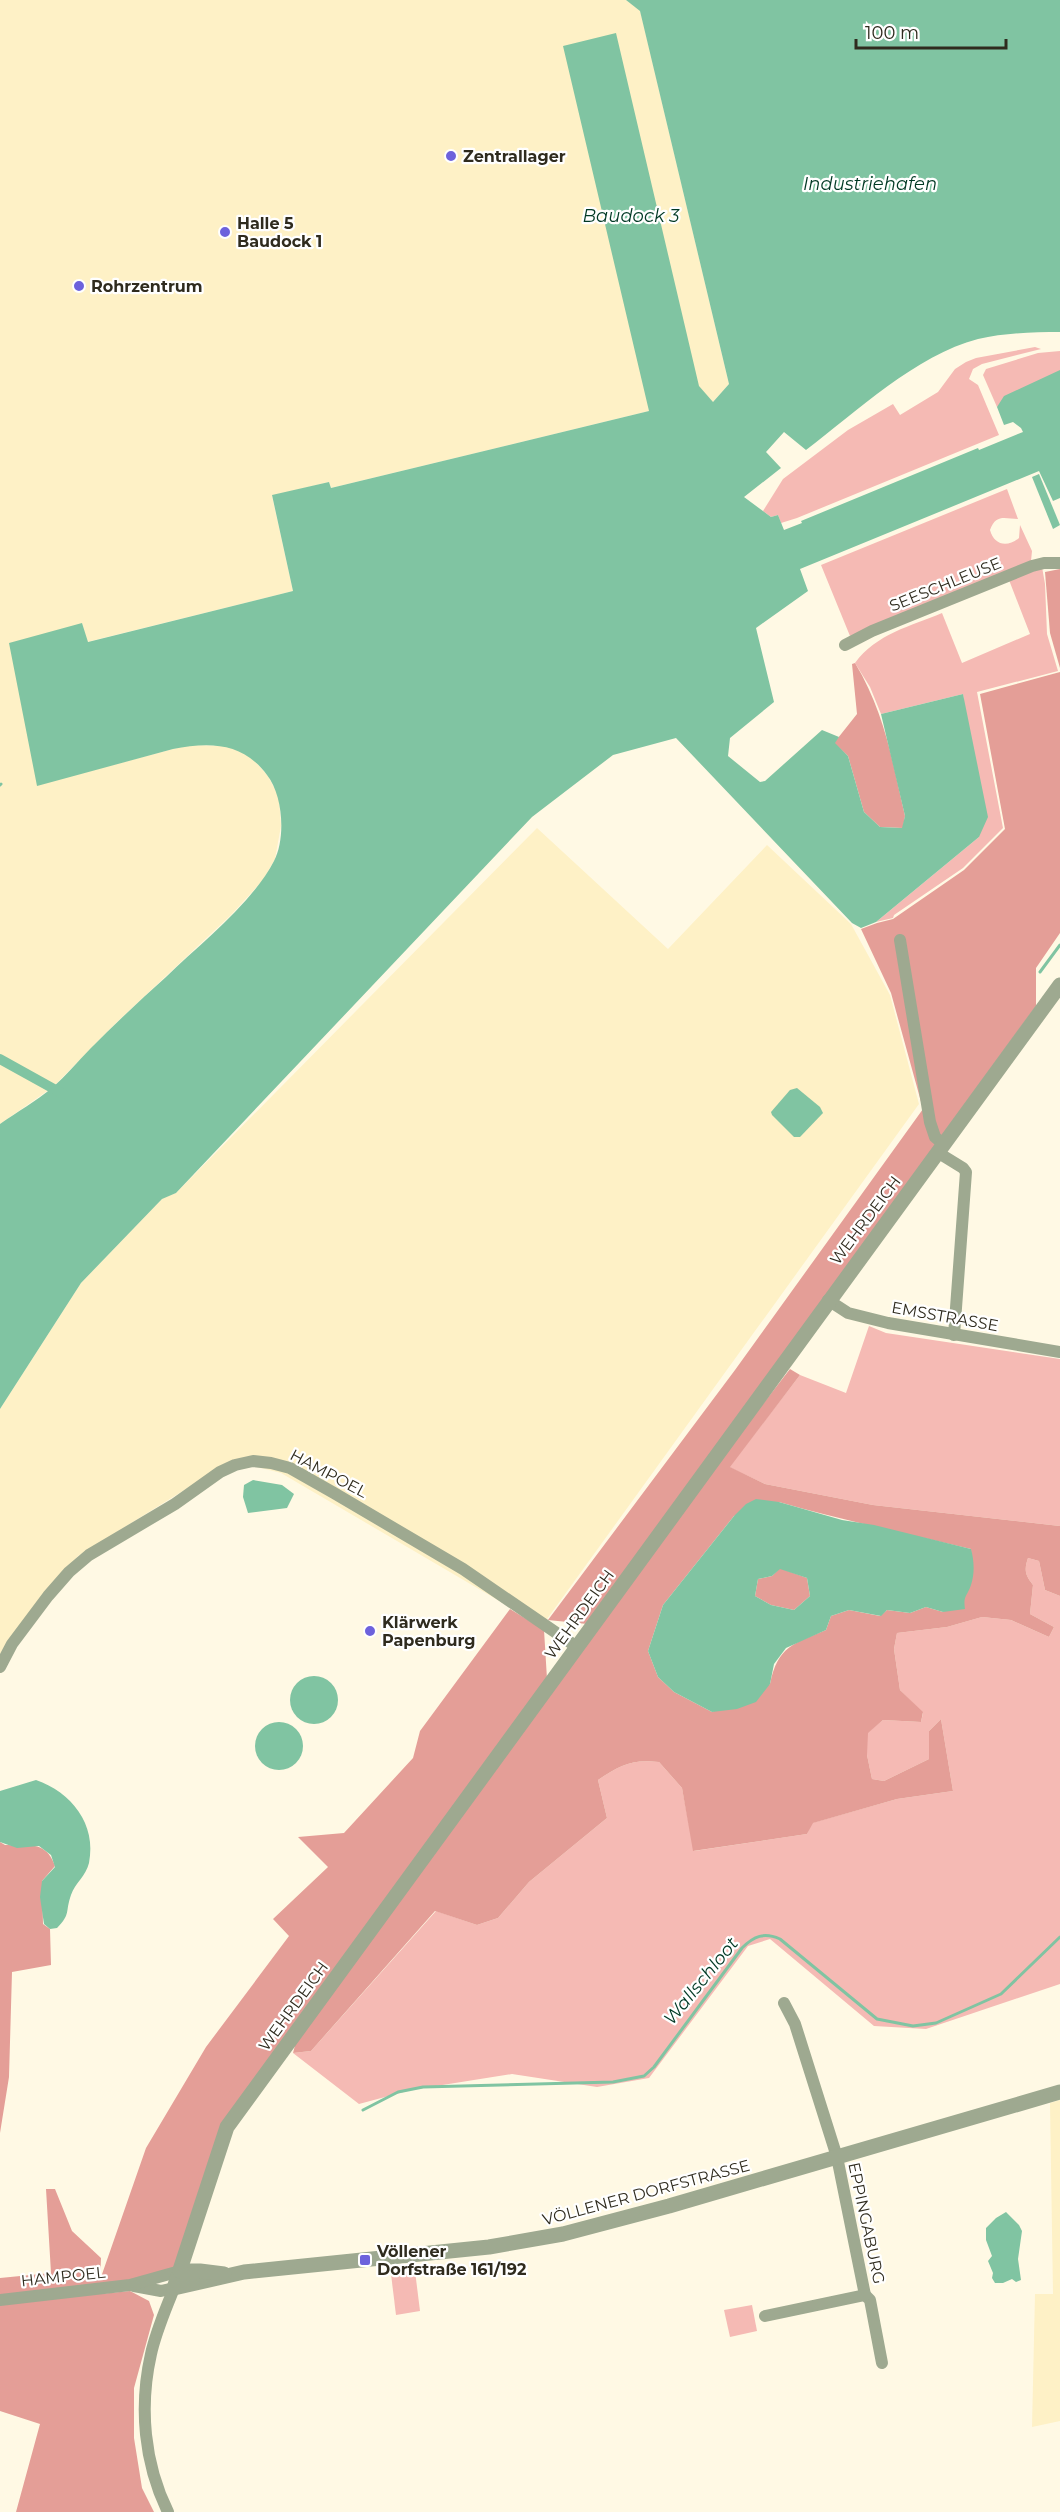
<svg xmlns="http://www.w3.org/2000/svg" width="1060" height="2512" font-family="Montserrat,sans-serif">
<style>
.built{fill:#fef1c6}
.green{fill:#f5bab4}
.forest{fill:#e49e97;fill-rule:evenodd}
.water{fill:#80c4a2;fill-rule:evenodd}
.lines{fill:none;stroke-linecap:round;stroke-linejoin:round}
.stream{stroke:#80c4a2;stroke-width:3}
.canal{stroke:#80c4a2;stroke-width:10}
.minor{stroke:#9ea990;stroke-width:12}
.tertiary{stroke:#9ea990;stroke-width:15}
.poi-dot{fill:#6d62dc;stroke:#fff;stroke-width:2}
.labels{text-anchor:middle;stroke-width:4.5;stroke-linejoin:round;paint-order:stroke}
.poi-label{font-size:16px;font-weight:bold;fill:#2f2b1e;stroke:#fff;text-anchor:start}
.street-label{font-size:16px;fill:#2f2b1e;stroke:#fff}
.water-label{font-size:18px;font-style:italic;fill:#003924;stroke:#fff}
</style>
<rect width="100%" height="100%" fill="#fff9e4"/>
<g class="built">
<polygon points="0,0 626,0 640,10 729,384 713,402 647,398 649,411 331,488 329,482 272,496 293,591 87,642 82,623 37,785 173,749 191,745 225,746 237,749 254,760 268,776 279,797 281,826 275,859 263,880 231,915 117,1022 53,1087 0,1124"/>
<polygon points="537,828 668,949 767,845 851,924 890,995 919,1104 542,1626 281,1473 253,1466 223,1466 78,1556 0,1654 0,1409 81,1283 163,1198 176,1193"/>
<polygon points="1060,2100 1060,2421 1032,2427 1035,2294 1053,2294 1050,2103"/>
</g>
<g class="green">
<polygon points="1035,347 1041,349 982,364 973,369 969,379 978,385 999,435 797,518 781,523 778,515 771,517 763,511 783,479 848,430 893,404 900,415 938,392 955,369 966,362 976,358"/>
<polygon points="1060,351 1060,379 997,407 983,375 986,369 1038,353"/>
<path d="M1007,489l11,30c-12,0 -22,-6 -28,11 4,15 17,18 29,8l1,-13 12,26 -1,10 -181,75 -29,-71z"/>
<path d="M1042,567l3,17 2,50 11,37 -81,21 26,136 -40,40 -69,47 -1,3 -17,4 103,-85 -16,-143 -82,20 -11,-27 -15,-24c21,-29 56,-37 87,-50l20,50 68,-29 -21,-54z"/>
<polygon points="869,1326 886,1333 1060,1359 1060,1526 873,1505 765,1484 729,1467 800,1375 846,1393"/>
<path d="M1028,1558l11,3 6,29 15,6v388l-134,45 -52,-3 -104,-87 -22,7 -99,132 -52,9 -85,-13 -101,16 -52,14 -66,-51 18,-2 125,-140 41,14 21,-7 31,-36 78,-64 -9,-38c23,-15 33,-21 61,-18l23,26 12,63 113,-17 5,-11 85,-24 56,-8 -12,-72 -12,12v28l-45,22 -12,-2 -5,-24v-22l16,-13 38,2 2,-9 -23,-23 -6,-41 3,-16 50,-6 35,-10 29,3 38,17 5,-10 -24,-13 3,-29c-8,-10 -9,-15 -5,-27z"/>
<polygon points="415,2271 420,2311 396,2315 391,2274"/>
<polygon points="752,2305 757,2331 730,2337 724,2310"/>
</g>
<g class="forest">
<polygon points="1060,569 1060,668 1050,633 1045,572"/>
<path d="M855,663c30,50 37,97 50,153l-2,12 -23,-1 -16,-15 -16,-56 -14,-13 23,-29 -5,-50z"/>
<polygon points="1060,672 1060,933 1036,968 1036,1006 587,1624 548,1620 735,1370 923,1109 891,993 861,929 877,923 893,919 964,870 1005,829 980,694"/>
<path d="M790,1369l10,6 -70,92 35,17 108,21 187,21v70l-15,-6 -6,-29 -11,-3c-4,12 -3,17 5,27l-3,29 24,13 -5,10 -38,-17 -29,-3 -35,10 -50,6 -3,16 6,41 23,22 -2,10 -38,-2 -15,13 -1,22 5,24 12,2 45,-22v-28l12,-12 12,72 -56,8 -84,24 -6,11 -114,17 -11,-63 -23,-26c-28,-3 -38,3 -61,18l9,38 -78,64 -31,36 -21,7 -42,-14 -124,140 -18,2 4,-15 411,-563zM779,1502c63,18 128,32 192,47 1,37 4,41 -28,63l-17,-5 -16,6 -23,-3 -7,6 -31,-6 -18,6 -5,14c-33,14 -48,16 -56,54l-58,28 -38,-20 -16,-15 -10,-26 15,-46 71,-89z"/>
<polygon points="780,1568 807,1578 810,1596 794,1610 771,1605 755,1596 758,1579 772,1576"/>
<polygon points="510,1609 544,1630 547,1679 224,2125 174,2269 99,2294 130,2291 149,2301 154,2315 134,2388 134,2438 142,2488 154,2512 16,2512 40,2424 0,2411 0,2278 51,2273 46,2189 55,2189 72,2231 101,2258 100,2280 146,2148 206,2047 289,1936 273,1919 328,1867 298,1837 344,1833 413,1758 420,1731"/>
<path d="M0,1842l5,3c23,1 41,-5 50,21l-13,15 1,43 7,5 1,36 -39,7 -3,105 -9,56z"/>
</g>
<g class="water">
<path d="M626,0h434v332c-27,0 -55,1 -82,7 -62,16 -122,73 -172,111l-22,-18 -18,20 15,16 -37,29 27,20 7,-2 6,15 18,-7 -1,-2 177,-73 1,2 44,-18 -2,-4 -8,-6 -9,3 -7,-18 7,-11 56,-26v128l-7,3 -14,-30 -239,98 8,22 -52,37 18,74 -44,36 -2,18 32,26 5,-1 57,-51 17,7 -4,6 13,13 16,56 16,15 22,1 3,-12 -24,-102 82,-20 25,123 -9,20 -103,85 -15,6 -9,-5 -176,-185 -63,17 -81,62 -356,376 -14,6 -81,84 -81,126v-285c17,-12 36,-23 52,-36 14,-12 26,-27 38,-39 25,-25 50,-49 76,-72 35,-34 85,-72 108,-116 12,-23 9,-66 -7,-86 -24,-33 -58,-33 -94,-26l-136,37 -28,-143 73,-20 6,19 205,-51 -21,-96 57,-13 2,6 318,-77 -86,-365 53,-13 83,353 14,16 16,-18 -89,-373z"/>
<polygon points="1039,474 1060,525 1053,529 1032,477"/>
<polygon points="797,1088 820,1107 823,1113 800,1137 794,1137 772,1115 771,1112 790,1090"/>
<polygon points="253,1480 282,1485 294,1494 287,1508 248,1513 243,1497 244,1485"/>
<path d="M756,1499l23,3 63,18 32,5 97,24c3,11 4,24 0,36 -4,12 -8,10 -6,24l-22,3 -17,-5 -16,6 -23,-3 -6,6 -32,-6 -18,6 -5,14 -40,18 -12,16 -4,20 -14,18 -19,7 -25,3 -38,-20 -16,-15 -10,-26 15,-46 71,-89 12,-12zM780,1569l27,9 3,18 -16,14 -23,-5 -16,-9 3,-17 14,-3z"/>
<circle cx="314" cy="1700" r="24"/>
<circle cx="279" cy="1746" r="24"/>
<path d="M36,1780c35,12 61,44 53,83 -3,13 -14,20 -18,32 -6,17 0,19 -14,33l-7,1 -6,-5 -4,-27 2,-16 13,-14 -4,-12 -12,-9 -22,2 -17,-6v-51z"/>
<polygon points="1006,2212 1019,2225 1022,2231 1018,2259 1021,2280 1016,2282 1012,2279 1003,2283 995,2283 992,2278 993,2273 988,2261 992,2256 986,2240 986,2228 996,2218"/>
</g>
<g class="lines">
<g class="stream">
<polyline points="0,785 1,784"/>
<polyline points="1040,972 1060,945"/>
<path d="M363,2110l35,-18 25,-5 190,-5 31,-6 10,-9 88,-119c12,-12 22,-16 38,-9l97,80 36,7 23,-3 65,-29 59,-57"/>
</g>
<polyline class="canal" points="0,1059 63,1094"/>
<g class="minor">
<polyline points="845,645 872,631 1032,566 1044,563 1060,563"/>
<polyline points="900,940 930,1122 935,1137 943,1144"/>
<polyline points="937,1152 963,1168 966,1172 954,1335"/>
<polyline points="828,1300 848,1313 888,1323 1060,1352"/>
<polyline points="0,1667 12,1644 48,1596 69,1572 89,1555 175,1504 220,1472 235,1465 253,1461 271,1463 290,1468 334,1493 463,1569 577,1647"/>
<polyline points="134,2286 161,2291 174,2288"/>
<polyline points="865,2295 870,2300 882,2363"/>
<polyline points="0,2300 130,2285 180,2271"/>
<polyline points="765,2316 865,2295 837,2157 795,2024 784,2003"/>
<path d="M168,2512c-24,-49 -29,-105 -17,-158 5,-23 15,-45 23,-66"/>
</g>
<g class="tertiary">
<polyline points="1060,985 227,2127 174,2288 244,2272 489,2247 563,2234 669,2206 1060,2092"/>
<polyline points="180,2271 200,2271 224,2274"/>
</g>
</g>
<g class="poi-dot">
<circle cx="451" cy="156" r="6"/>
<circle cx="225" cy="232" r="6"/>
<circle cx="79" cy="286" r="6"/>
<circle cx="370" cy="1631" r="6"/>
<rect x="359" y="2254" width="12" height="12" rx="3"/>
</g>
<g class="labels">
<g class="poi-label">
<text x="463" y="162">Zentrallager</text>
<text x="237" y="229">Halle 5<tspan x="237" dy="18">Baudock 1</tspan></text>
<text x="91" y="292">Rohrzentrum</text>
<text x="382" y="1628">Klärwerk<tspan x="382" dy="18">Papenburg</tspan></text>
<text x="377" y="2257">Völlener<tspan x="377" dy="18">Dorfstraße 161/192</tspan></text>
</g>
<g class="street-label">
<text transform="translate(945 584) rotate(-22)" y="6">SEESCHLEUSE</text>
<text transform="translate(865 1220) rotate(-53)" y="6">WEHRDEICH</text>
<text transform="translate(945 1316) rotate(10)" y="6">EMSSTRASSE</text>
<text transform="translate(329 1473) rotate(28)" y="6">HAMPOEL</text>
<text transform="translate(579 1614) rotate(-54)" y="6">WEHRDEICH</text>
<text transform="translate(293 2006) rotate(-54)" y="6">WEHRDEICH</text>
<text transform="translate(646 2192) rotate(-15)" y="6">VÖLLENER DORFSTRASSE</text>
<text transform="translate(867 2223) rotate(78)" y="6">EPPINGABURG</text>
<text transform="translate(63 2276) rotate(-6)" y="6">HAMPOEL</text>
</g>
<g class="water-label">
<text x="870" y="190">Industriehafen</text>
<text x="631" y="222">Baudock 3</text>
<text transform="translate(701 1981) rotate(-51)" y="6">Wallschloot</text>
</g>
</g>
<path d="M856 39v9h150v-9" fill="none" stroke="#2f2b1e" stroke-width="3"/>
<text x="865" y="39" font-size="18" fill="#2f2b1e" stroke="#ffffff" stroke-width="4.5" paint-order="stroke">100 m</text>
</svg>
